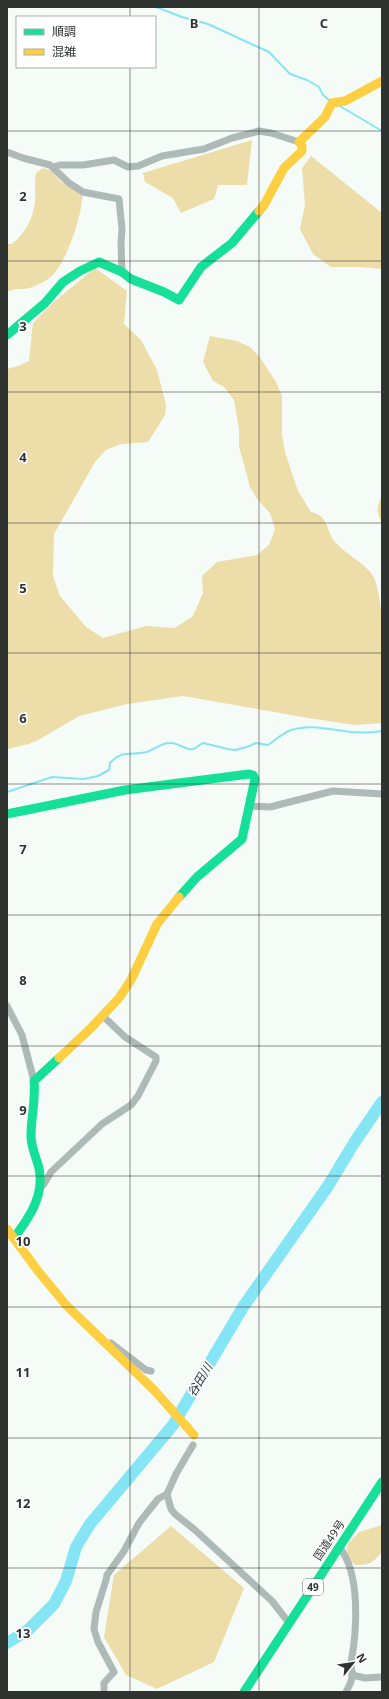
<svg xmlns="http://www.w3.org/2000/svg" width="389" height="1699" font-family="'Noto Sans','Noto Sans JP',sans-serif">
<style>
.forest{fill:#eddda8}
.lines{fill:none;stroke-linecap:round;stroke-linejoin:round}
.stream{stroke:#86e5f5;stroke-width:2}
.river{stroke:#86e5f5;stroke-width:12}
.street{stroke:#adbab7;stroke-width:7}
.fast{stroke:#16e098;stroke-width:9}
.slow{stroke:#ffcf43;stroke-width:9}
.grid{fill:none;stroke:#2f3430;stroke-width:1;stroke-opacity:0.55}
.labels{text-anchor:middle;stroke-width:3.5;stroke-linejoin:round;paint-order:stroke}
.shield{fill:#fff;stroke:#6d716e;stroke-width:1}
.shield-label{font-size:10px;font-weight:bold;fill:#2f3430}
.street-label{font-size:11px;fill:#2f3430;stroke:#fff}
.water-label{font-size:12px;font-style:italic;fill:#1c3338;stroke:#fff}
.grid-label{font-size:13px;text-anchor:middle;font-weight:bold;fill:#2f3430;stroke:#fff;stroke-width:3.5;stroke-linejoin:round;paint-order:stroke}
</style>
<rect width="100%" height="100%" fill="#f5fbf6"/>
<g class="forest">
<polygon points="252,140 247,185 218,185 214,199 181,213 173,198 145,182 143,173"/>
<polygon points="311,156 382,213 382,269 359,267 331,267 313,254 300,229 305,205 302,168"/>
<path d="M43,168l9,3 8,10 23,11c-1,23 -17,78 -38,89 -6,3 -13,7 -20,8 -8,0 -10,-1 -18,3v-48h5c14,-12 21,-25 23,-43 1,-10 -1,-18 1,-28z"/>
<path d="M95,268l32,23 -3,33 17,16 16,30 9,35 -1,10 -17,27 -27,2 -15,6 -11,12 -41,72 -1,42 7,20 26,31 17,11 43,-12 29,2 18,-12 10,-23 -1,-17 15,-14 40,-7 12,-10 6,-16 -5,-16 -13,-14 -7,-12 -11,-41v-17l-5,-29 -10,-13 -11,-6 -10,-19 7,-26 27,5 13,6 9,9 17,26 6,14v39l3,17 13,39 13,21c19,4 14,19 25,31 10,11 25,18 35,30 17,21 11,119 11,150l-27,2 -47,-7 -125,-22 -56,8 -48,12 -39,23 -11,5 -22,5v-380l11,-3 11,-5 4,-38 22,-22z"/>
<path d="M382,496v27c-6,-11 -6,-16 0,-27z"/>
<path d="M382,1525v27c-10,11 -11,13 -27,13l-6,-6 -2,-8 1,-7 11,-12z"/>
<polygon points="171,1526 244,1588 214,1662 157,1689 126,1675 104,1637 114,1575"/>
</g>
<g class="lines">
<g class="stream">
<polyline points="156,7 182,17 208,24 269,52 290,74 307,80 319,87 323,95 329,100"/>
<polyline points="340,106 382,131"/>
<path d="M7,792l45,-15 32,2 14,-3 11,-6 1,-7c13,-14 21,-7 37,-11 8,-3 14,-9 23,-9 8,-1 16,8 23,6 4,-1 6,-4 10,-6l25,6 7,1 12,-3 9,-4 12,2c7,-5 15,-12 23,-15 18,-6 36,-1 53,1 13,2 26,2 38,0"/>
</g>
<polyline class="river" points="7,1643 28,1630 54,1604 66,1581 76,1547 90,1524 173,1425 243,1307 328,1186 354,1143 382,1102"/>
<g class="street">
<polyline points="7,152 23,158 50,165 69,183 83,192 119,199 122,229 121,243 122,272"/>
<polyline points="53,167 60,165 83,165 114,160 128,167 138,166 162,156 204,149 232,138 259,131 271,133 299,142"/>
<polyline points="250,806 270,807 333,791 382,794"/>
<polyline points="7,1006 22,1035 34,1081"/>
<polyline points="39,1188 44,1184 51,1172 102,1124 131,1105 138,1096 156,1061 156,1057 125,1037 103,1016"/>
<polyline points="111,1343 146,1370 151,1371"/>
<polyline points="193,1445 176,1474 167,1494 171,1509 175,1514 195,1530 272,1601 289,1623"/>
<path d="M339,1547c22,26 18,84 12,116 0,5 2,10 1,15 -1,5 -4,10 -6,14"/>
<polyline points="352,1675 365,1678 382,1677"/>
<polyline points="104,1692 104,1683 114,1672 98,1642 94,1629 96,1612 106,1580 107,1575 124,1551 139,1523 158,1499 167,1494"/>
</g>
<g class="fast">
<polyline points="7,335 45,303 63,282 80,271 99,262 122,272 131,279 164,292 179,300 201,267 232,243 259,211"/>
<polyline points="7,814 125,790 249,774 253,775 255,779 242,839 197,877 179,897"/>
<path d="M14,1238c15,-20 31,-43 25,-70 -3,-11 -8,-21 -8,-32 0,-19 5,-36 3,-55l25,-23"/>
<polyline points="244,1692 382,1482"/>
</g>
<g class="slow">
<polyline points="259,211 264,205 284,168 302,151 302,146 299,142 325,117 332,103 345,101 382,81"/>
<polyline points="59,1058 91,1028 119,998 131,980 157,924 179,897"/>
<polyline points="7,1229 38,1271 66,1305 154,1390 194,1435"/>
</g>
</g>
<path class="grid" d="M130,7v10M259,7v1685M130,67v1625M7,131h375M7,261h375M7,392h375M7,523h375M7,653h375M7,784h375M7,915h375M7,1046h375M7,1176h375M7,1307h375M7,1438h375M7,1568h375"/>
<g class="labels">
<rect class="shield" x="303" y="1579" width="20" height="16" rx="3"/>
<g class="shield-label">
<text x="313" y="1591">49</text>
</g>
<g class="street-label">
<text transform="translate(329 1540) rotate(-56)" y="4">国道49号</text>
</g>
<g class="water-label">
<text transform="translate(200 1380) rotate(-59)" y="4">谷田川</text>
</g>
</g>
<g class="grid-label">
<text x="194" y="28">B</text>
<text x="324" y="28">C</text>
<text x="23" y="201">2</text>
<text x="23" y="331">3</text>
<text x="23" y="462">4</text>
<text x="23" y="593">5</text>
<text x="23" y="723">6</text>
<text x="23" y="854">7</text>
<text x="23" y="985">8</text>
<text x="23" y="1115">9</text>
<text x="23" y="1246">10</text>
<text x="23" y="1377">11</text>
<text x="23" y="1508">12</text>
<text x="23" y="1638">13</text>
</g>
<rect width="389" height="1699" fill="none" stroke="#2f3430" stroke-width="16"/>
<rect x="16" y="16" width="140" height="52" fill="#ffffff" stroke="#acaeac"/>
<rect x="24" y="29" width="20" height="6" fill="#16e098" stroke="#acaeac"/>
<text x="52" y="36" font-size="12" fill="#2f3430">順調</text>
<rect x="24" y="49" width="20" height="6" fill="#ffcf43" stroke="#acaeac"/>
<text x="52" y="56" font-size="12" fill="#2f3430">混雑</text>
<g transform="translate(353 1663) rotate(60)" stroke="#ffffff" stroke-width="3" paint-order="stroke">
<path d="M0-3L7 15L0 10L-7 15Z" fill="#2f3430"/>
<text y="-6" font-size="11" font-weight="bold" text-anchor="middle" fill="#2f3430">N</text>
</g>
</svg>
